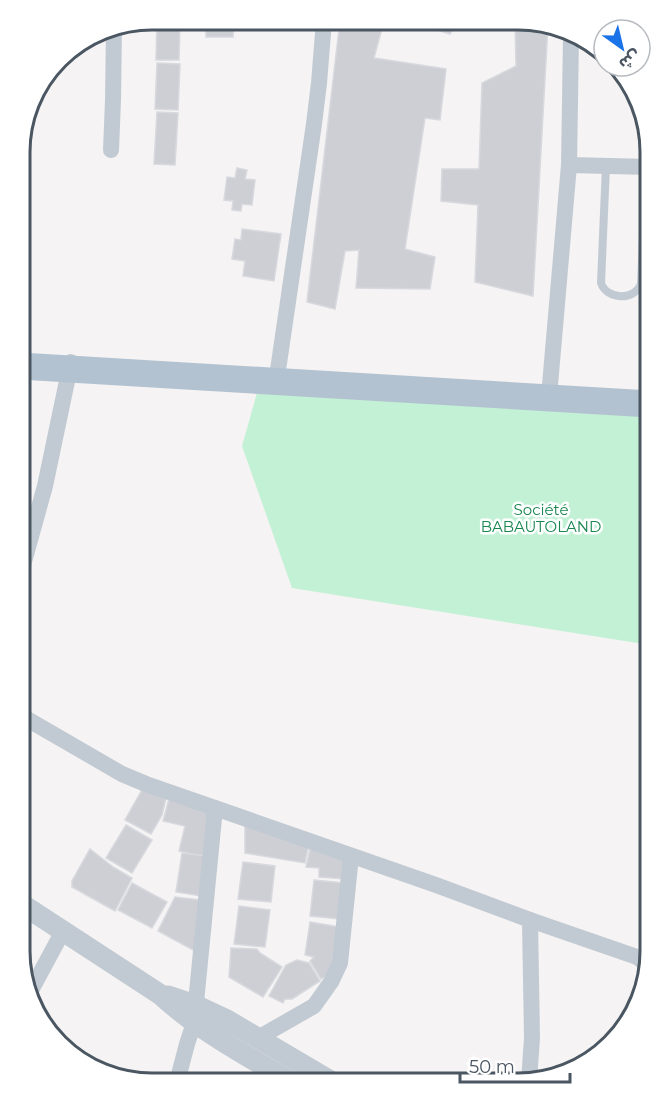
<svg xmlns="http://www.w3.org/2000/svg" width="670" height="1103" font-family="Montserrat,'Noto Sans Arabic',sans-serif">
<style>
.green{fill:#c3f1d5}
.building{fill:#cdcfd5;stroke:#d7d9de;stroke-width:1.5}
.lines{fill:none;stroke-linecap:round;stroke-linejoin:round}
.service{stroke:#c1cad2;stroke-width:8}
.minor{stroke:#c1cad2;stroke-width:16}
.tertiary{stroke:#c1cad2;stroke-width:21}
.primary{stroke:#b3c2d1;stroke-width:27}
.labels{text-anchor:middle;stroke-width:5;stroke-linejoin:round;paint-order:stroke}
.park-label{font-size:15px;fill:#17864f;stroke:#fff}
.rim{fill:none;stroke:#4a5661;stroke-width:3}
</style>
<rect width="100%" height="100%" fill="#f5f3f3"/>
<polygon class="green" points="257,393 650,417 650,645 292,588 242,446"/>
<g class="building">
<polygon points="157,20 180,20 179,60 156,60"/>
<polygon points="206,20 234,20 233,37 206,37"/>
<polygon points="340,21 384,21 374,58 446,69 440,120 425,118 405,249 435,257 430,289 356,288 359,250 345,251 335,309 307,302"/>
<polygon points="409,21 458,21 450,34"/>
<polygon points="515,22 544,22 548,24 533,296 475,282 478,205 441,201 442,169 479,169 482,83 516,66"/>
<polygon points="97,32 97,44 78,44"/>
<polygon points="157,63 180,64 178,110 155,109"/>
<polygon points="157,112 178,113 175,165 154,164"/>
<polygon points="237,168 247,170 245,179 255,180 252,205 242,204 241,211 232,210 233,201 224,200 227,177 235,178"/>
<polygon points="242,229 281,234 274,281 243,276 245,261 232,259 235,239 241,240"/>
<polygon points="143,788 167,794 162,815 151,834 125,820"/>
<polygon points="172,788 219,808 212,859 179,851 185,826 163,821"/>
<polygon points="126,825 152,840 132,873 106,858"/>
<polygon points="245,825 309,844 305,863 245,853"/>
<polygon points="311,845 347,858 345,879 319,877 319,868 306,867"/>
<polygon points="90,849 113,867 132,878 115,911 72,887 72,881"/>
<polygon points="182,853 207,856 201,896 176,892"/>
<polygon points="243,862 275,866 271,902 238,899"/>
<polygon points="314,880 344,883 340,919 310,916"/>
<polygon points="132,883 167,902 152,928 118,910"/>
<polygon points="175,897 200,900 195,951 158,931"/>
<polygon points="239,906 270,910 265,947 234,944"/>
<polygon points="310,922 340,927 333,971 321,979 310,961 314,957 305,955"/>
<polygon points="231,948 257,949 260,953 282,967 263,997 229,977"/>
<polygon points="297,960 309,963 320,981 292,999 285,999 283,1003 269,996 286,965"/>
</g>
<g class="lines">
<path class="service" d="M606,166l-5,117c6,17 33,18 40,1l5,-117"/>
<g class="minor">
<polyline points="111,150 113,100 114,27"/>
<polyline points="569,165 650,167"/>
<polyline points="278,370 314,124 319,83 324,21"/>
<polyline points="550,385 569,165 571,36"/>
<polyline points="20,576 45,486 71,362"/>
<polyline points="20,715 122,774 146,784 436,885 530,920 532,1038 529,1081"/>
<polyline points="530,920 637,957 648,965"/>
<polyline points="28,996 63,931"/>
<polyline points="258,1038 314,1006 331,982 340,963 351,856"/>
<polyline points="177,1082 187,1044 194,1023 215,808"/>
</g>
<g class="tertiary">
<path d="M20,903l141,92c39,36 86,61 132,88"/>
<polyline points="168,996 195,1005 227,1020 334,1083"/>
</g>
<polyline class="primary" points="20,366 650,404"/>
</g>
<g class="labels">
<g class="park-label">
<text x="541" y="515">Société<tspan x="541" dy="17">BABAUTOLAND</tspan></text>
</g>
</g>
<path d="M0 0H670V1103H0ZM152 30H518A122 122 0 0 1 640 152V951A122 122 0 0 1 518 1073H152A122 122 0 0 1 30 951V152A122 122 0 0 1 152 30Z" fill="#fff" fill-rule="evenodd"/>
<path class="rim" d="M152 30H518A122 122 0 0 1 640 152V951A122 122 0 0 1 518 1073H152A122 122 0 0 1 30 951V152A122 122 0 0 1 152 30Z"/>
<g transform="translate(622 48) rotate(146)"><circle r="28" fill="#ffffff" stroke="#b7bbc0" stroke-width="1.5"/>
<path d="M0-4.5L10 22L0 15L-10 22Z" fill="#1a73e8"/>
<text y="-9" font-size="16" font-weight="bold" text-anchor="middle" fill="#4a5661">ش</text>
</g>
<path d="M460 1073v9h110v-9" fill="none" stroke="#4a5661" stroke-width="3"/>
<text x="469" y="1073" font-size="18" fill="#4a5661" stroke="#ffffff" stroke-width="4.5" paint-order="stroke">50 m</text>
</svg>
